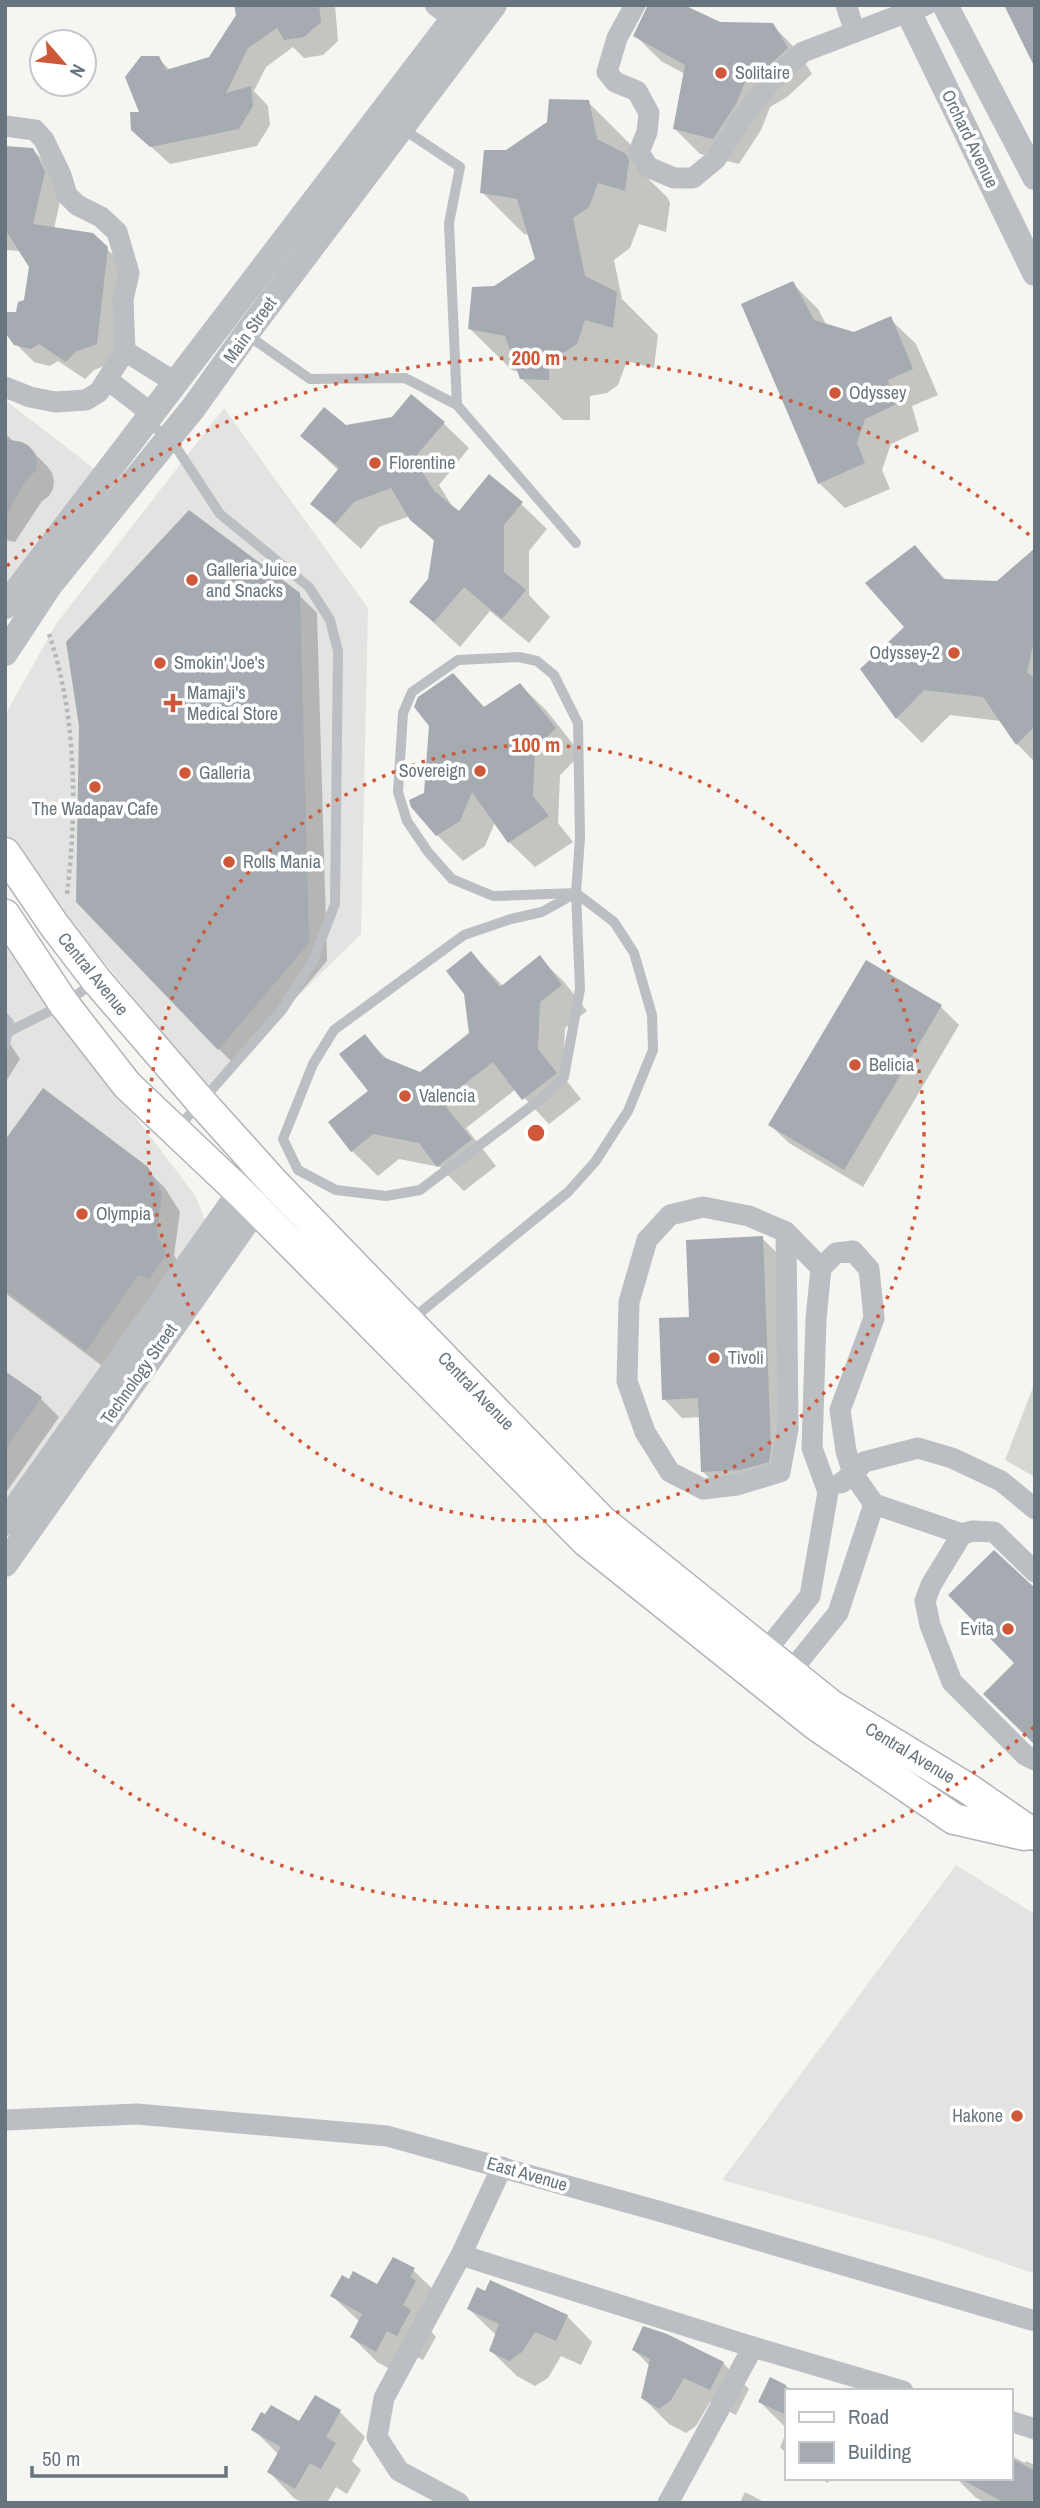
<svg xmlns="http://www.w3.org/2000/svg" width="1040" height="2508" font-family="'Archivo Narrow',sans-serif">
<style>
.built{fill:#e3e4e2}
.green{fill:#d5d9d2}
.shadow{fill:#0003}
.building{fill:#a5abb0}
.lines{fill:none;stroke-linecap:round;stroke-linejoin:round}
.secondary-casing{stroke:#b0b4b8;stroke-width:33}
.path{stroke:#b5b8ba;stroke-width:4.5;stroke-dasharray:3.5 3.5;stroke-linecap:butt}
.service{stroke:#bbbec2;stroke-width:10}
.minor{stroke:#bbbec2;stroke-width:21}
.tertiary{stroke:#bbbec2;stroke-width:26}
.secondary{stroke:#fff;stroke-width:30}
.ring{fill:none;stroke:#ce5839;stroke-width:3.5;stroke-dasharray:3.5 7}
.poi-dot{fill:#ce5839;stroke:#fff;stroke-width:2.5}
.labels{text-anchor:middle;stroke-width:7;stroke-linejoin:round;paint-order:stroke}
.poi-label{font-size:18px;fill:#68757f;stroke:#fff;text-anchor:start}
.street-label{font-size:18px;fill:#68757f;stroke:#fff}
.centre{fill:#ce5839;stroke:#fff;stroke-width:3.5}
.ring-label{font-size:21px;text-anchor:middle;font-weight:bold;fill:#ce5839;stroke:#fff;stroke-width:7;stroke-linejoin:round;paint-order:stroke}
</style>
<rect width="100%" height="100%" fill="#f5f5f2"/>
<g class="built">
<polygon points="5,400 96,470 5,585"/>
<polygon points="224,408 368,608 361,934 207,1086 21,862 5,831 5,715 56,624"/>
<polygon points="5,947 195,1195 205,1220 5,1501"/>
<polygon points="956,1865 1035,1914 1035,2274 941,2241 722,2180"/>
</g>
<polygon class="green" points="1035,1382 1035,1477 1005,1460"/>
<g class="shadow">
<polygon points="236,5 335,5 338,41 323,55 304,58 293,47 266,67 254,91 268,106 270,125 257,146 170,164 132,129 141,113 158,58 170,70 210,58 237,15"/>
<polygon points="719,24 772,25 798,51 812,74 787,97 770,107 761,130 739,164 700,154 674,128 685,74 661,61 635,35"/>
<polygon points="588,102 630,144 634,165 667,197 670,203 666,232 639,224 630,248 614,260 622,299 658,335 654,368 627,361 618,385 607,393 590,396 590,420 563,420 521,378 519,372 512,370 470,329 494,288 538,260 530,235 524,234 482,192 506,151"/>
<polygon points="5,148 32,149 51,168 62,192 54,229 92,234 125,267 114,362 94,370 85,379 58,361 50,366 34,362 15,343 17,314 26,301 31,266 21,251 5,250"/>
<polygon points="792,283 818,309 827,326 854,334 890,319 916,344 938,395 912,406 919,431 891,444 882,470 890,489 845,508 819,483"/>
<polygon points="443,423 469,448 439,485 454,509 459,514 521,504 547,529 529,551 529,595 550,617 529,643 490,611 460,647 411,602 429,580 440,547 410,516 379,527 361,549 312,504 339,471 303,436 346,427"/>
<polygon points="5,433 15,443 28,447 47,466 52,473 54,481 53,489 49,496 42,501 15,542 5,540"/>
<polygon points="915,547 947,581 998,583 1035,551 1035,762 1017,744 1001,721 950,715 922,743 897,718"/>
<polygon points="298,594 317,613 327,961 237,1067 219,1049"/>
<polygon points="520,685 546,710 581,754 560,775 558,823 573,842 535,867 509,842 495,822 485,846 463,861 437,835 426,794 485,708"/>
<polygon points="471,953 503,986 540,958 565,983 587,1011 565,1028 563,1076 581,1099 549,1124 516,1089 493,1107 466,1128 496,1166 464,1191 440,1167 399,1159 378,1176 352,1151 370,1091 365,1037 390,1062 420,1074 471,1034"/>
<polygon points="866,962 941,1007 959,1025 863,1187 789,1143 770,1125"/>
<polygon points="5,1036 20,1059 5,1083"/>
<polygon points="5,1143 146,1169 165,1188 180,1212 174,1255 184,1274 105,1368 5,1293"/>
<polygon points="762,1238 780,1256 789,1467 721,1490 702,1471 700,1417 682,1418 664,1399 691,1319"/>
<polygon points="5,1373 41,1399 59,1417 5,1494"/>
<polygon points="413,2270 439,2295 429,2329 436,2337 423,2360 413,2355 402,2376 377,2362 352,2337 360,2322 332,2296 350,2282 378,2287"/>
<polygon points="469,2309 567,2316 592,2342 581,2365 561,2356 548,2378 535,2386 517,2376 491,2351 497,2336"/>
<polygon points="634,2350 723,2363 749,2389 736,2415 710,2402 696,2426 686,2433 669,2424 643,2398 650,2366"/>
<polygon points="771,2379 796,2391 786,2391 786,2428 760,2402"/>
<polygon points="340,2412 365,2437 352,2461 361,2470 347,2494 336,2487 327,2503 303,2503 294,2498 269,2472 279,2455 253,2429 266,2417 300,2424"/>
<polygon points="786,2433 786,2453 780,2447"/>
<polygon points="1010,2455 1025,2463 1026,2461 1035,2465 1035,2503 985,2503 975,2497 956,2478 1010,2478"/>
<polygon points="819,2478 831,2478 828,2483"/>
<polygon points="745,2492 766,2503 740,2503"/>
</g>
<g class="building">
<polygon points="234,5 319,5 321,22 304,37 284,40 277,28 248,48 226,93 251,86 253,106 239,129 150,147 131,130 130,112 139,112 125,77 141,56 159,56 166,70 209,57 236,15"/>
<polygon points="648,5 684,5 720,22 773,23 788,48 762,72 745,82 736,104 713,139 673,129 685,65 633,36"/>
<polygon points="1004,5 1035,5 1035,68"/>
<polygon points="549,99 589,100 597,139 626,154 629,160 625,191 598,183 589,207 573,218 585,276 617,292 613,328 585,320 577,344 565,352 549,355 549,380 520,379 505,336 468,329 472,287 494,286 535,259 517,199 480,193 484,150 506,150 547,122"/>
<polygon points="5,146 33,148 45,172 33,224 93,233 108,247 97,344 75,352 66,362 39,344 31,349 14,345 6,334 7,312 16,312 18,302 24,300 29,267 5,229"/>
<polygon points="793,281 814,320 854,332 891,316 913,369 888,380 895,405 865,419 857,443 865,463 818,484 741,304"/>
<polygon points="411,394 445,422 414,458 434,491 459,511 489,474 523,502 504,525 504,572 526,590 502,619 464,587 434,622 409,602 428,579 434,540 410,520 391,488 354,502 335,524 310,504 339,468 300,436 324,407 346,425 392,417"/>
<polygon points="5,439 22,442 29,446 35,453 37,461 36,470 24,483 5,518"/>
<polygon points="189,510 300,593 309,943 218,1050 76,902 79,726 66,642"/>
<polygon points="915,545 943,579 997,581 1035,548 1035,637 1027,672 1035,679 1035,726 1016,745 983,697 924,690 896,719 860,669 904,627 865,583"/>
<polygon points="453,673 484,707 520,683 556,728 535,749 533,796 549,816 508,843 472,792 460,821 436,836 411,807 409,800 424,793 429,726 414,707 418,697"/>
<polygon points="471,951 500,987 540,955 562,985 540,1002 538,1049 557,1073 522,1100 493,1062 467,1082 442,1102 472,1139 437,1167 419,1143 373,1134 351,1152 328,1122 368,1091 339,1054 365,1034 383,1057 420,1072 469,1033 464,994 446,971"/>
<polygon points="866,960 942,1005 844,1170 768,1125"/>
<polygon points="43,1088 148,1167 162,1193 157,1235 166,1255 149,1279 138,1275 86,1351 5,1290 5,1140"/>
<polygon points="763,1236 771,1448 769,1462 740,1470 701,1472 698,1398 662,1400 659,1318 689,1317 686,1240"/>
<polygon points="5,1371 42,1397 5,1450"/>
<polygon points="994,1550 1035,1588 1035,1745 983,1694 1014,1663 948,1595"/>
<polygon points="393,2257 415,2268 410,2277 416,2281 403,2305 411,2310 397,2336 387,2331 376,2352 350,2337 362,2314 330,2296 342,2275 349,2279 353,2271 377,2284"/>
<polygon points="490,2280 568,2315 556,2341 535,2332 522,2352 509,2361 489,2351 499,2324 467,2309 477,2287 485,2291"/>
<polygon points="643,2326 667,2334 724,2362 710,2390 684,2378 671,2400 659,2409 641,2398 650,2359 632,2350"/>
<polygon points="770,2377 786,2385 786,2415 758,2402"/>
<polygon points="315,2395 341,2410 326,2437 336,2443 321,2469 310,2463 295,2489 267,2472 281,2447 251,2430 261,2412 265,2414 271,2405 299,2421"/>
<polygon points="1010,2458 1035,2471 1035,2495 1031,2503 1005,2503 959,2478 1010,2478"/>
</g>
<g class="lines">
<defs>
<g id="secondary">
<polyline points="5,853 54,925 97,981 202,1103 274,1183 601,1520 831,1705 967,1788 1035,1835"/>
<polyline points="5,915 64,1004 127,1085 240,1192 586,1541 816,1725 954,1819 1024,1835"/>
</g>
</defs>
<use href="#secondary" class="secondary-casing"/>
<path class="path" d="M49,634c28,83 28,175 18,261"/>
<g class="service">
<polyline points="403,129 460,167 449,223 457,405"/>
<polyline points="246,334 310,379 405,378 457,405 576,543"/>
<polyline points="146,422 170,438 220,514 309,587 330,620 338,651 335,904 313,961 282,1010 176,1130"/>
<polygon points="576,893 580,989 564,1077 546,1095 420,1190 386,1196 336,1190 298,1170 283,1139 313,1064 334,1030 464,935 511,919 542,912"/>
<polyline points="5,1018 9,1023 5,1046"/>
<polyline points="8,1032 64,1004 96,981"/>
<polyline points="411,1320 568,1192 595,1162 628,1111 653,1050 652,1015 634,953 614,922 576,893 580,838 578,723 554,675 537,661 519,657 458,660 412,692 403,713 398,792 407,821 428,852 452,879 493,896 576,893"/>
</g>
<g class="minor">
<polyline points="435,5 454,19"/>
<polyline points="635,5 617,38 607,72 615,82 637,91 649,113 647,132 639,152 648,167 674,178 693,178 716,159 742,118 771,81 803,52 926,5"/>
<polyline points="846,5 855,32"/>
<polyline points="5,126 35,130 44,140 61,175 67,195 77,205 101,217 117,232 129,273 123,300 125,351 99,392 86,400 55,402 30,397 5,387"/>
<polyline points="125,351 176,383"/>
<polyline points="108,380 152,414"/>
<polyline points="786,1232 788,1429 780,1472 737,1485 703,1489 670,1472 645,1432 627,1381 629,1302 647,1240 670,1215 703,1207 749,1216 786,1232 821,1268"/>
<polyline points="853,1474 864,1462 918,1448 952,1458 1001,1481 1035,1509"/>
<polyline points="841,1483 853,1474 874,1504 962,1534"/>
<polyline points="1035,1572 994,1532 973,1531 962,1534 931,1585 925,1601 930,1625 952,1682 1025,1755 1035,1760"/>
<polyline points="757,1662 810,1596 828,1492 812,1448 816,1319 821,1268 836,1253 853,1251 869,1269 874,1318 840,1410 846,1451 853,1474"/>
<polyline points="782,1682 838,1613 874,1504"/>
<polyline points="5,2120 137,2114 387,2136 662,2212 1035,2321"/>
<polyline points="461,2255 753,2347 903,2391"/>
<polyline points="1010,2421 1035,2429"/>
<polyline points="459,2503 399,2471 377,2437 384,2398 461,2255 502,2167"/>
<polyline points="668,2503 753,2347"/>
</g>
<g class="tertiary">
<polyline points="905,5 1035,273"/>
<polyline points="945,5 1035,177"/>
<polyline points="5,606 464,5"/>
<polyline points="5,653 49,586 194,407 246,334 494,5"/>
<polyline points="5,1523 251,1177"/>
<polyline points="5,1564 267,1193"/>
</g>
<use href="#secondary" class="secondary"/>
</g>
<g class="ring">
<circle cx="536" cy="1133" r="388"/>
<path d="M1034 1727A775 775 0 0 1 7 1700M7 566A775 775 0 0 1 1034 539"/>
</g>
<g class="poi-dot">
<circle cx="721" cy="73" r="7"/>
<circle cx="835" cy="393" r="7"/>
<circle cx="375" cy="463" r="7"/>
<circle cx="192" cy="580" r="7"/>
<circle cx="954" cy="653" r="7"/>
<circle cx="160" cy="663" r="7"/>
<path d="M169.5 692.5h7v7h7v7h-7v7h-7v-7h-7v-7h7z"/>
<circle cx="480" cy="771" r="7"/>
<circle cx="185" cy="773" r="7"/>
<circle cx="95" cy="787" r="7"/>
<circle cx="229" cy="862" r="7"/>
<circle cx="855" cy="1065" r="7"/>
<circle cx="405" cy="1096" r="7"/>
<circle cx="82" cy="1214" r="7"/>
<circle cx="714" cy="1358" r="7"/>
<circle cx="1008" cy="1629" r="7"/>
<circle cx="1017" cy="2116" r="7"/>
</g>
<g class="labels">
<g class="poi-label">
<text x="735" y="79">Solitaire</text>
<text x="849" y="399">Odyssey</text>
<text x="389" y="469">Florentine</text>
<text x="206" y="576">Galleria Juice<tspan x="206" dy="21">and Snacks</tspan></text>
<text x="940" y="659" text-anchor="end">Odyssey-2</text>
<text x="174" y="669">Smokin' Joe's</text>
<text x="187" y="699">Mamaji's<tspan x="187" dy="21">Medical Store</tspan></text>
<text x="466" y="777" text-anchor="end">Sovereign</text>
<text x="199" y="779">Galleria</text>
<text x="95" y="815" text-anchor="middle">The Wadapav Cafe</text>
<text x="243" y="868">Rolls Mania</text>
<text x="869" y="1071">Belicia</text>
<text x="419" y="1102">Valencia</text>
<text x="96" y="1220">Olympia</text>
<text x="728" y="1364">Tivoli</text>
<text x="994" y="1635" text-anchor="end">Evita</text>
<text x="1003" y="2122" text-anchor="end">Hakone</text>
</g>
<g class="street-label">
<text transform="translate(970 139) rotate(64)" y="6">Orchard Avenue</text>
<text transform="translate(250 330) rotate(-54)" y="6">Main Street</text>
<text transform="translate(93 974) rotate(51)" y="6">Central Avenue</text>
<text transform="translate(139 1374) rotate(-55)" y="6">Technology Street</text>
<text transform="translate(476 1391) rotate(46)" y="6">Central Avenue</text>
<text transform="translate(910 1753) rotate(31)" y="6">Central Avenue</text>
<text transform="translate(527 2174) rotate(16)" y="6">East Avenue</text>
</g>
</g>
<circle cx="536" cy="1133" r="10" class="centre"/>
<g class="ring-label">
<text x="536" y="365">200 m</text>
<text x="536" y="752">100 m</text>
</g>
<rect width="1040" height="2508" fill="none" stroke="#68757f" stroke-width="14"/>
<rect x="785" y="2389" width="228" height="91" fill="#ffffff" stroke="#c3c8cc" stroke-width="2"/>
<rect x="799" y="2412" width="35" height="10" fill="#ffffff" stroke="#c3c8cc" stroke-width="2"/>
<text x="848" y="2424" font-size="21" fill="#68757f">Road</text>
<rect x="799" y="2442" width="35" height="21" fill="#a5abb0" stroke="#c3c8cc" stroke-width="2"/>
<text x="848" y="2459" font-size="21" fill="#68757f">Building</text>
<g transform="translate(63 63) rotate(118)"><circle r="33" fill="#ffffff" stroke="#c3c8cc" stroke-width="2"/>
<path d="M0-5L12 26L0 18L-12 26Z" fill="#ce5839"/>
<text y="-10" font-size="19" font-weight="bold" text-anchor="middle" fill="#68757f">N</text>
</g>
<path d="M32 2466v10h194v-10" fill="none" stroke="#68757f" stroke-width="3.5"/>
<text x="42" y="2466" font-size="21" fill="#68757f" stroke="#ffffff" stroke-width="5" paint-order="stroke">50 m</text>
</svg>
